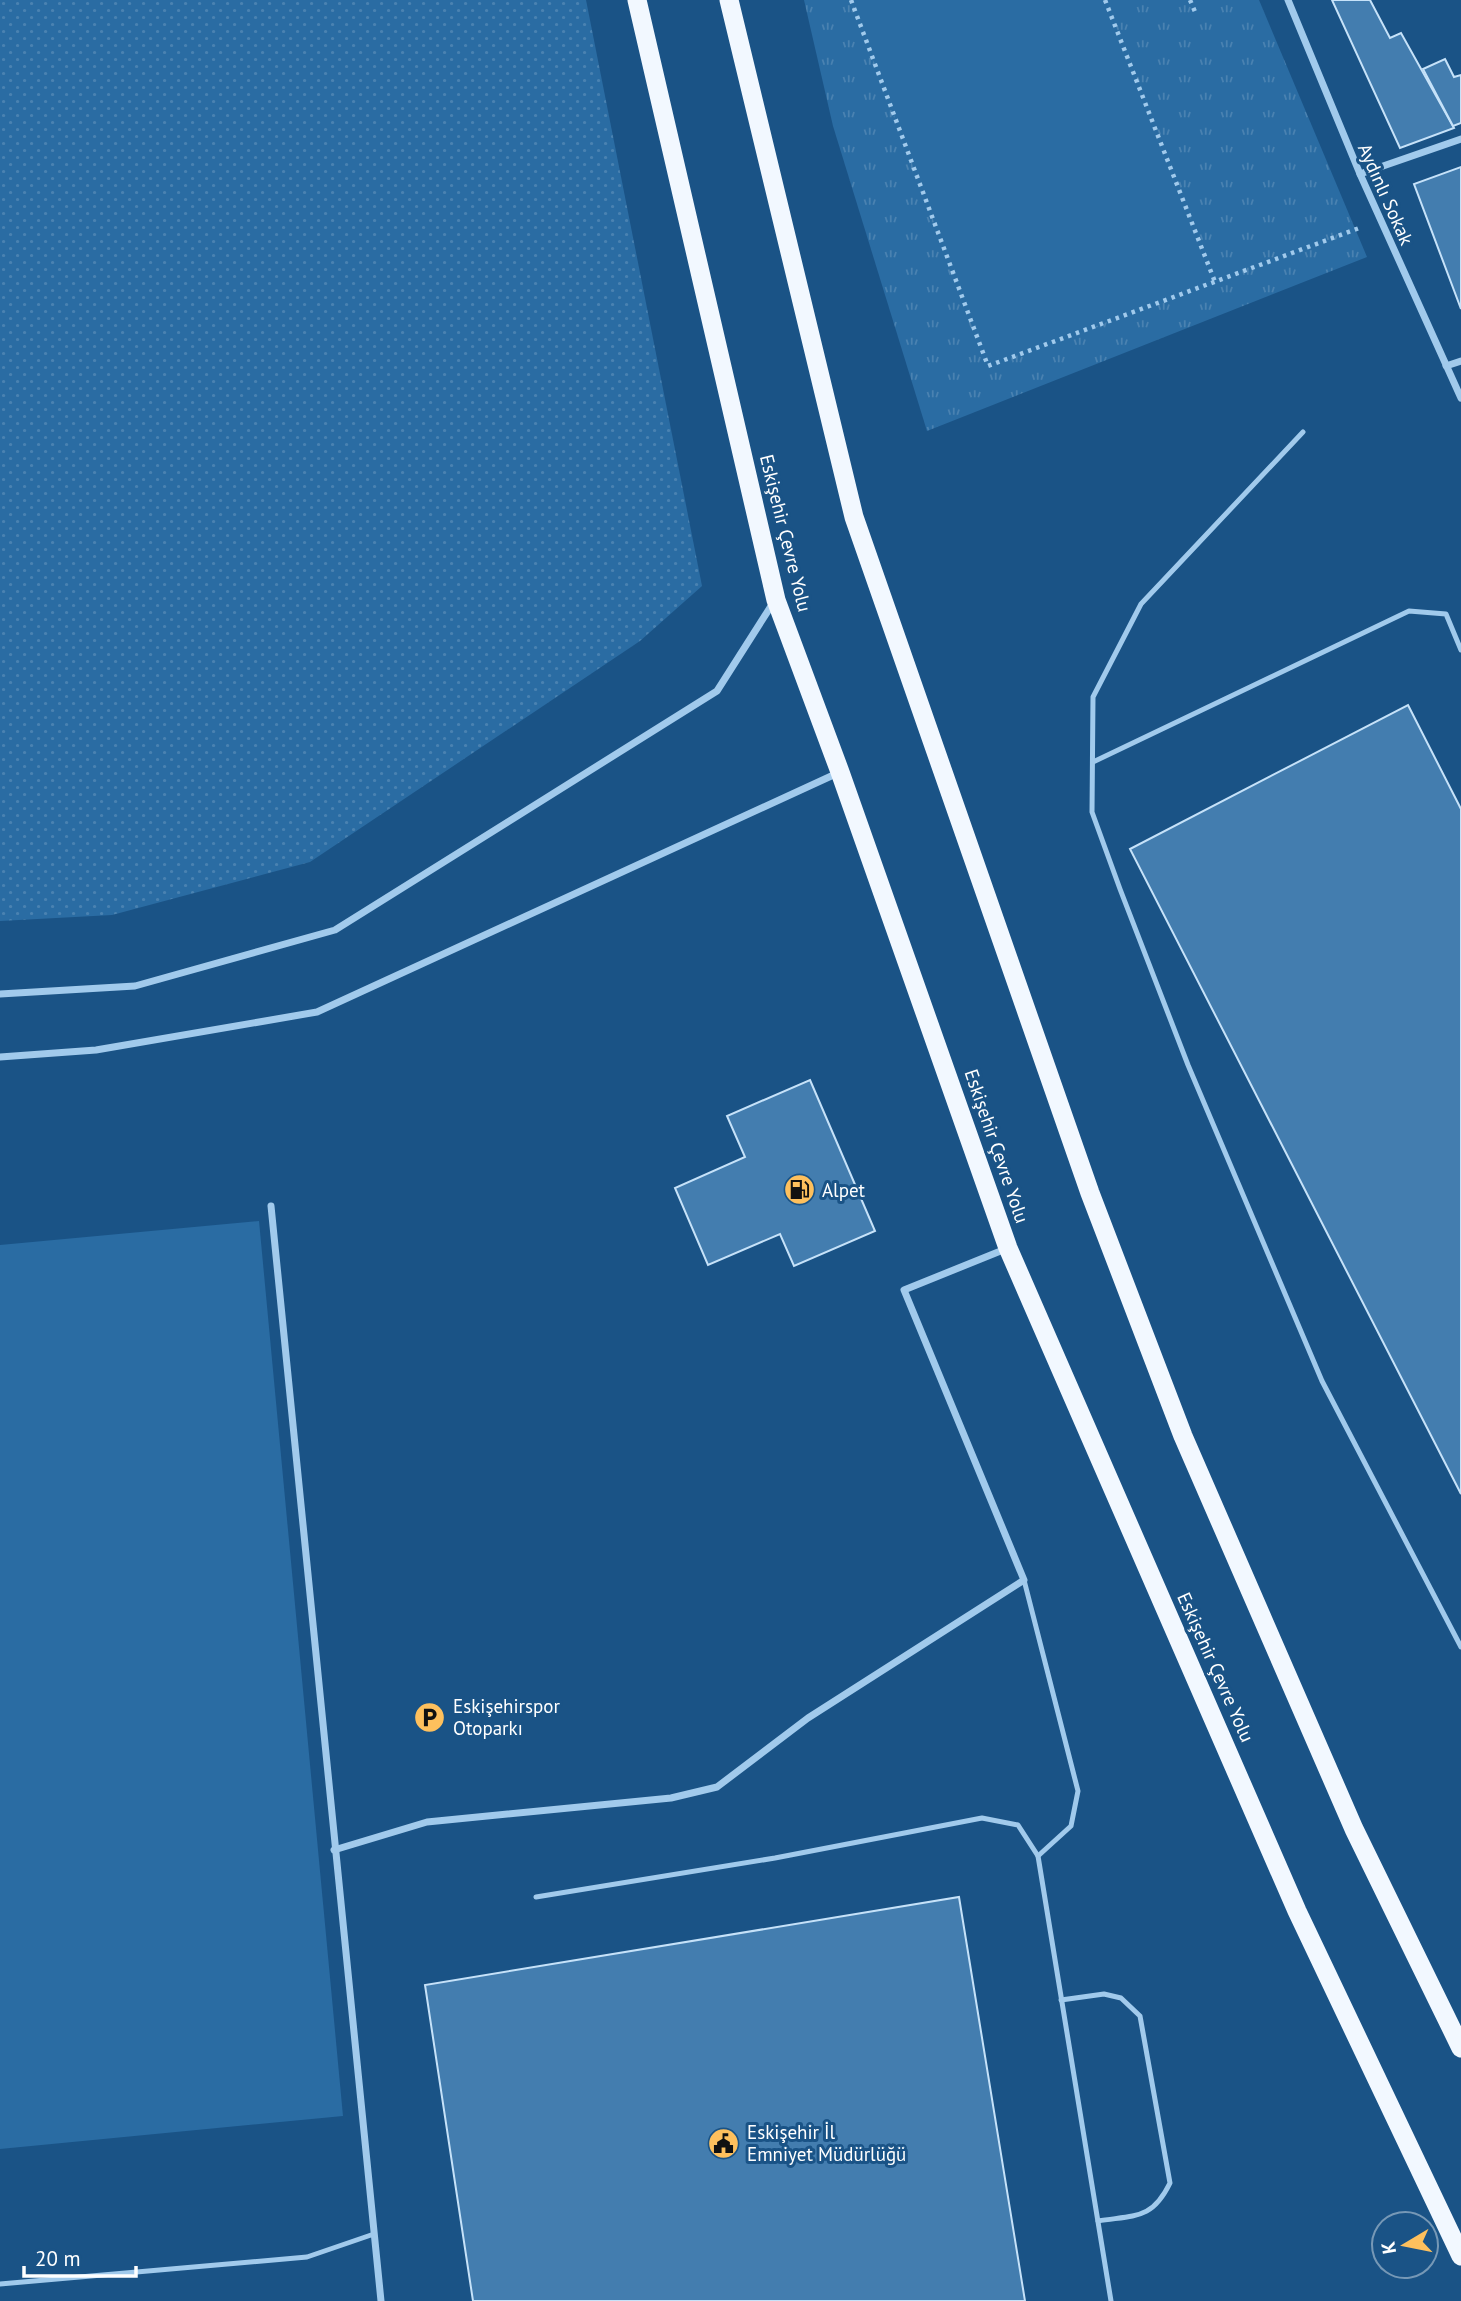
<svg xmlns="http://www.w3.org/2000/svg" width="1461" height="2301" font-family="'PT Sans',sans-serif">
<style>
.grass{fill:url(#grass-dots)}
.park{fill:url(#park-tufts)}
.pitch{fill:#2a6ca3}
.building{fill:#437daf;stroke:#c6e2f9;stroke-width:2}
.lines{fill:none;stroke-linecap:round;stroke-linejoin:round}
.path{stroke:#a1caec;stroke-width:4.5;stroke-dasharray:3.5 5;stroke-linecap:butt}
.service{stroke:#a1caec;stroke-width:5}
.minor{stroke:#a1caec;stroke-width:7}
.trunk{stroke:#f2f8ff;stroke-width:19}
.labels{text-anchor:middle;stroke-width:6;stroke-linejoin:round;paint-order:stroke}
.street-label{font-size:19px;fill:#fff;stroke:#1a5386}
.poi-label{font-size:19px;fill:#fff;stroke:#1a5386;text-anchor:start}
</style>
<defs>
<pattern id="grass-dots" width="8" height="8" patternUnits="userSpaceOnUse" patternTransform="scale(1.75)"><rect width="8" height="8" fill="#2a6ca3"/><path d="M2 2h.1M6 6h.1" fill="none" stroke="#4a82b1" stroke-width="1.8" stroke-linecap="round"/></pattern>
<pattern id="park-tufts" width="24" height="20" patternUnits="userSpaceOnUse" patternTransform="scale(1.75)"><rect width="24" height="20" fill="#2a6ca3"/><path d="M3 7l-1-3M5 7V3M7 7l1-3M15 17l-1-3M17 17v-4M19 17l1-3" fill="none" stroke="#4a82b1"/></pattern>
</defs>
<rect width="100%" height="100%" fill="#1a5386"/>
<polygon class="grass" points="0,0 586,0 702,586 640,641 310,862 112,915 0,921"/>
<polygon class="park" points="804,0 1259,0 1367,257 927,431 833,126"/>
<g class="pitch">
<polygon points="851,0 1105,0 1215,282 988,366"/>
<polygon points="259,1221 343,2116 0,2149 0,1245"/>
</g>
<g class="building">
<polygon points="1332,0 1370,0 1390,38 1401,33 1454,128 1400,148"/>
<polygon points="1445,59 1454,77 1461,75 1461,123 1453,126 1423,69"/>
<polygon points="1461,167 1461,309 1414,184"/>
<polygon points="1408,705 1461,809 1461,1494 1130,849"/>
<polygon points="810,1080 875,1231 794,1266 780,1234 708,1265 675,1188 745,1157 727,1116"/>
<polygon points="959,1897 1025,2301 473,2301 425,1985"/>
</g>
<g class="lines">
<g class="path">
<polyline points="851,0 988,366 1362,227"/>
<polyline points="1105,0 1215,282"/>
<polyline points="1190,0 1196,14"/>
</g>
<g class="service">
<polyline points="1303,432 1141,604 1093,697 1092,812 1120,889 1188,1065 1322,1381 1461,1647"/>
<polyline points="1093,762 1409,611 1446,614 1461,650"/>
<polyline points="1024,1580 1078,1791 1071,1826 1038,1856"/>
<polyline points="536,1897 775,1858 982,1818 1018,1825 1038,1856 1111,2301"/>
<path d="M1061,2000l43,-6 17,4 19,18 30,167c-18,37 -35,32 -72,38"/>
<polyline points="0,2284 307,2257 374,2234"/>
</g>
<g class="minor">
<polyline points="1288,0 1360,174 1461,398"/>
<polyline points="1360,174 1461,139"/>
<polyline points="1446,366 1461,361"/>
<polyline points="0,994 135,986 335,930 717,691 773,603"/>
<polyline points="0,1057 96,1050 317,1012 840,772"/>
<polyline points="271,1206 381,2301"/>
<polyline points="334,1850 427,1822 671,1798 717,1787 808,1718 1024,1580 904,1290 1008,1248"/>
</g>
<g class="trunk">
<polyline points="637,0 776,600 840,772 1008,1248 1297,1911 1461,2256"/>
<polyline points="729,0 854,517 1090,1193 1183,1436 1354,1829 1461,2048"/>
</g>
</g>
<defs>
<symbol id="fuel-disc" viewBox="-11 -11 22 22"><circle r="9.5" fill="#fec05d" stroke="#1a5386"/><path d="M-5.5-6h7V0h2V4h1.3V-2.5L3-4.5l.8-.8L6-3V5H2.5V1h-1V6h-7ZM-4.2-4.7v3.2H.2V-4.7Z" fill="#111"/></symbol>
<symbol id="parking-disc" viewBox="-11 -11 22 22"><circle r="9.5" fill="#fec05d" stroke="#1a5386"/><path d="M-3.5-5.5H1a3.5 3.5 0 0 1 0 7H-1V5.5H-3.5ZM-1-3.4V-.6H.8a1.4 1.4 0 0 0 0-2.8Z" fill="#111"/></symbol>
<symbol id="civic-disc" viewBox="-11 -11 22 22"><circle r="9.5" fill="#fec05d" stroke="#1a5386"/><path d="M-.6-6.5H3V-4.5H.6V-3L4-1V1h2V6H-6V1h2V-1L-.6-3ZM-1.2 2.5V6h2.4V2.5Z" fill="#111"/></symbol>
</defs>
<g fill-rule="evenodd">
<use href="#fuel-disc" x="782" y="1172" width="35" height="35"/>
<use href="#parking-disc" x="412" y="1700" width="35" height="35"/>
<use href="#civic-disc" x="706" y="2126" width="35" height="35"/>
</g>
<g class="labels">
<g class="street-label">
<text transform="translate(1386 194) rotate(66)" y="7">Aydınlı Sokak</text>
<text transform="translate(786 533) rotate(76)" y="7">Eskişehir Çevre Yolu</text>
<text transform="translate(997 1146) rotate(71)" y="7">Eskişehir Çevre Yolu</text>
<text transform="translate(1216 1667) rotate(66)" y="7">Eskişehir Çevre Yolu</text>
</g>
<g class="poi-label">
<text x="822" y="1197">Alpet</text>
<text x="453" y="1713">Eskişehirspor<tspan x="453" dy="22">Otoparkı</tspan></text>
<text x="747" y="2139">Eskişehir İl<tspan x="747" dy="22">Emniyet Müdürlüğü</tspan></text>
</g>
</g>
<g transform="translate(1405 2245) rotate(260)"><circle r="33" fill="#1a5386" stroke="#7698b6" stroke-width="2"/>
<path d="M0-5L12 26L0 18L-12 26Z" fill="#fec05d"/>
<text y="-10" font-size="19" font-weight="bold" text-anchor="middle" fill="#ffffff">K</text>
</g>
<path d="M24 2266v10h112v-10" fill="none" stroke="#ffffff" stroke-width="3.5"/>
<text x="35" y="2266" font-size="21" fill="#ffffff" stroke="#1a5386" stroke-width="5" paint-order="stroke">20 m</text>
</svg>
